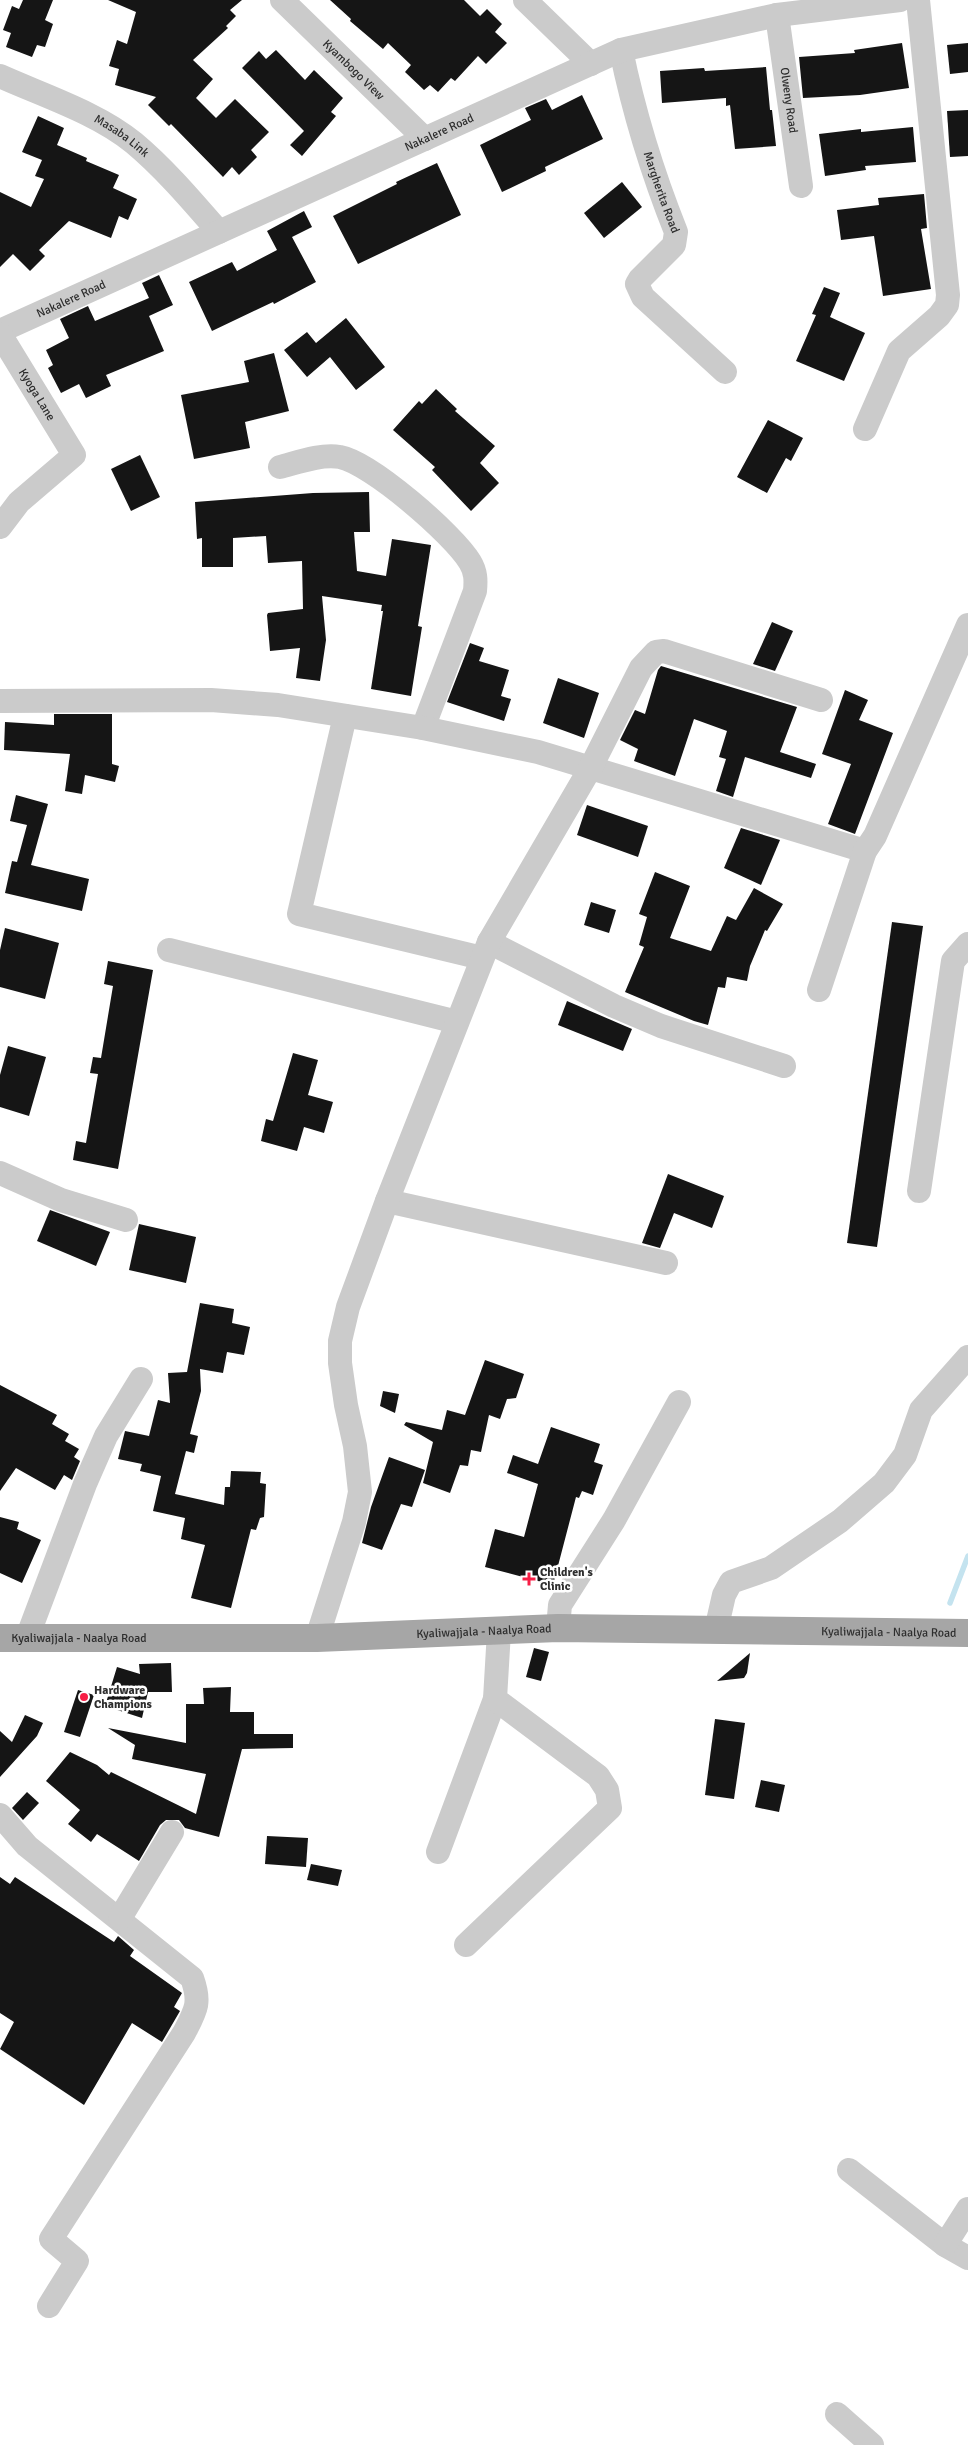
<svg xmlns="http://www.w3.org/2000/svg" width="968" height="2445" font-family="Signika,sans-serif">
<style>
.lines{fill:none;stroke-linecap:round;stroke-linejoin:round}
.stream{stroke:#c4e3ef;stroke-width:5.5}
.building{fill:#151515}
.minor{stroke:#cbcbcb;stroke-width:24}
.major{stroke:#a6a6a6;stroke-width:28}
.poi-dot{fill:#f71e45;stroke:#fff;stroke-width:2}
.labels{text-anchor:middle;stroke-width:5;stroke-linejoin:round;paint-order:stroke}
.street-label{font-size:12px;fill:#2e2e2e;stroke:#fff}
.poi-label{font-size:12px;font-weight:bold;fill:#2e2e2e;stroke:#fff;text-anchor:start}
</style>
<rect width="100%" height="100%" fill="#fff"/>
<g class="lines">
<polyline class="stream" points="950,1603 968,1556"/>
</g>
<g class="building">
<polygon points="23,0 53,0 45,20 53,24 45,47 37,45 32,57 6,47 11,33 3,30 12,6 19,9"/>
<polygon points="108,0 242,0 230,10 236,16 226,26 228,28 193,60 213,79 196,98 216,118 235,99 269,132 251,150 257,157 239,175 232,167 223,177 171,124 169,126 148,105 156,97 115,85 119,69 109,66 117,40 127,44 136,12"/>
<polygon points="330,0 464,0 480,16 487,9 502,24 495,32 507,43 486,64 478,56 455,81 451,78 438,92 430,85 424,90 405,72 411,65 388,43 383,49 350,21 351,19"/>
<polygon points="902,43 909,88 860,95 803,98 799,57 855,53 854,50"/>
<polygon points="968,43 968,72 950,74 947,45"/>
<polygon points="276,50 305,80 314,70 343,98 331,112 336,116 302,156 290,145 304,131 242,68 259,51 266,59"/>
<polygon points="766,67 770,110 772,110 776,146 735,149 730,105 726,106 726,98 662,103 660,71 704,68 705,71"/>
<polygon points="582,95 603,139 545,167 546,171 502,192 480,145 531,120 525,108 546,99 552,110"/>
<polygon points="968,110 968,156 950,157 947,111"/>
<polygon points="38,116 64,128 57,145 87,158 86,161 119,175 113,188 137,199 128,220 119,216 111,238 69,221 39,250 45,256 30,271 13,254 0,267 0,192 31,207 44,179 35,176 42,160 22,152"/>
<polygon points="913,127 916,162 865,166 866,170 825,176 819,134 861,129 861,132"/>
<polygon points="437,163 461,215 358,264 333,216 397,184 396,182"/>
<polygon points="622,182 642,207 604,238 584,213"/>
<polygon points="924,194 927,228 921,229 931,289 883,296 874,236 841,240 837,210 879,205 878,198"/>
<polygon points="304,211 312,227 292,237 316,282 274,304 273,302 212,331 189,282 232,262 237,271 277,250 267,231"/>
<polygon points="159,275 173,305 149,316 164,351 106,375 111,386 86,398 79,384 61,393 48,368 53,365 46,350 69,338 60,319 88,306 95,321 149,298 142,283"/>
<polygon points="824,287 840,293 830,317 865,333 844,381 796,361 816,315 812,314"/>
<polygon points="346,318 385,367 356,390 330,357 307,377 284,350 307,332 316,343"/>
<polygon points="274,353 289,411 245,422 250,448 194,459 181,395 249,382 244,361"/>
<polygon points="436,389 457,409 455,411 495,446 480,463 499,483 471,511 432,470 435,467 393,430 419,401 422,404"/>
<polygon points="768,420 803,438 791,461 786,458 767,493 737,477"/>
<polygon points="140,455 160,497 131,511 111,469"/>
<polygon points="369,492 370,532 354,532 357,571 386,576 392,539 431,545 418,626 422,627 411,696 371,689 383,611 381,611 382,605 322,596 326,640 320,681 296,678 300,648 270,651 267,615 268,613 303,609 302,561 268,563 266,536 233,538 233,567 202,567 202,538 197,539 195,502 313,493"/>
<polygon points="772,622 793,631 775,671 753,664"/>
<polygon points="470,643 484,648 479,661 509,670 501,696 511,699 504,721 447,702"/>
<polygon points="661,666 797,707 780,752 816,764 811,778 745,757 733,797 716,791 726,759 719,757 727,731 694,719 675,776 634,761 638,749 620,740 635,710 645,714 658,670"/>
<polygon points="558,678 599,693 584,738 543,723"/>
<polygon points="845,690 868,700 859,720 893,733 855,834 828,824 851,764 822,754"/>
<polygon points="54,714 112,714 112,764 119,766 115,782 85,775 82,794 65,791 70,754 4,750 5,722 54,725"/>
<polygon points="16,795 48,804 31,865 89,879 82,911 5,893 12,861 17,862 27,825 10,821"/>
<polygon points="587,805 648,826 638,857 577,835"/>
<polygon points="741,828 780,840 761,885 724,868"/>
<polygon points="655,872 690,886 670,938 711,951 727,916 736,920 754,888 783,904 767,931 765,930 750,966 747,981 727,977 725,988 718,987 708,1025 694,1021 625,992 644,947 639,945 647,917 639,914"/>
<polygon points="591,902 616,910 609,933 584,925"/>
<polygon points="892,922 923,926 877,1247 847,1243"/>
<polygon points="5,928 59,943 45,999 0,987 0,950"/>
<polygon points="108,961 153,970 118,1169 73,1160 76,1141 86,1143 98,1074 90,1073 93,1057 101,1058 113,986 104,984"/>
<polygon points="567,1001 632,1029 623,1051 558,1025"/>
<polygon points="8,1046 46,1057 29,1116 0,1107 0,1075"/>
<polygon points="293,1053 318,1060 308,1095 333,1102 324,1133 304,1127 297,1151 261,1141 266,1119 273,1121"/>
<polygon points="668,1174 724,1196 712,1228 674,1213 660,1248 642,1243"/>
<polygon points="50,1210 110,1232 96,1266 37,1241"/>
<polygon points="139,1224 196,1237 186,1283 129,1270"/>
<polygon points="200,1303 234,1309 232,1323 250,1327 244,1355 227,1352 223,1373 200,1369 201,1391 190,1434 198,1436 194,1453 186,1451 175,1494 224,1505 225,1487 230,1487 231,1471 261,1472 260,1483 266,1484 264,1517 260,1518 256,1530 251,1529 231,1608 191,1598 205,1545 181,1539 185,1518 153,1511 161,1476 140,1471 142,1464 118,1459 125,1431 149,1436 158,1400 170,1403 168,1373 187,1372"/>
<polygon points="485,1360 524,1374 516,1398 507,1399 500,1419 489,1415 481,1452 471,1450 468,1466 460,1465 450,1493 423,1483 433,1442 404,1425 406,1422 442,1430 447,1410 465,1415"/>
<polygon points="0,1385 57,1415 52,1424 69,1434 65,1441 79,1449 74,1457 80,1461 72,1480 64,1475 55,1490 16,1468 0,1491"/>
<polygon points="383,1391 399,1394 395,1413 380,1406"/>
<polygon points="551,1427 600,1444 594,1462 603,1465 593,1495 582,1491 579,1498 576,1497 553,1585 485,1567 495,1529 524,1537 538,1484 507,1473 513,1455 538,1464"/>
<polygon points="389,1457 425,1470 412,1507 401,1504 382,1550 362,1543 371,1507"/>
<polygon points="0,1517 19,1522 17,1529 41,1540 22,1583 0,1573"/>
<polygon points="534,1648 549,1652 541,1681 526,1677"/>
<polygon points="750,1653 747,1673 744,1678 717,1681"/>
<polygon points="171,1663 172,1692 148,1692 142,1718 105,1706 117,1667 140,1674 139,1664"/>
<polygon points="231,1687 230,1712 254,1712 254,1734 293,1734 293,1748 242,1749 219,1837 185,1828 179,1820 166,1820 160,1825 139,1861 97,1834 91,1842 68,1824 80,1810 46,1781 70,1752 97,1765 109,1775 111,1772 196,1814 206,1774 132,1759 135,1745 108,1728 186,1743 186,1704 204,1704 203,1688"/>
<polygon points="78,1690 94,1695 80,1737 64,1732"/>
<polygon points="25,1715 43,1723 37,1736 0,1777 0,1731 12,1742"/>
<polygon points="715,1719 745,1723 734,1799 705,1795"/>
<polygon points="761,1780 785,1785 779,1812 755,1807"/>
<polygon points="27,1792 39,1803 23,1820 12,1808"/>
<polygon points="267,1836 308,1838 306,1867 265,1864"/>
<polygon points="311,1864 342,1870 338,1886 307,1880"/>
<polygon points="0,1877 10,1884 15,1877 114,1942 118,1936 134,1950 130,1956 182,1993 174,2007 180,2011 162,2042 132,2023 84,2105 0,2049 14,2022 0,2013"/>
</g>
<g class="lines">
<g class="minor">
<path id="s1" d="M282,0l143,139"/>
<polyline points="525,0 591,64"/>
<path id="s2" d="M777,15l24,171"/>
<path id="s3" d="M621,50c13,63 31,122 55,182l-2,13 -34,34 -3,5 6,13 82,75"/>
<path id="s4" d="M0,76c42,19 98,37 134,67 31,26 58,58 85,89"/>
<path id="s5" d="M0,331l621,-281 156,-35 123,-15"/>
<path id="s6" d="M0,334l74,121 -55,47 -19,25"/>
<polyline points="865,429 899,351 939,316 947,305 948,295 918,0"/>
<path d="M280,467c19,-5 40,-13 60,-10 31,6 113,77 130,105 6,10 6,18 5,29l-52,137"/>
<polyline points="0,701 211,700 278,705 423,728 538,752 865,851"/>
<polyline points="345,716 299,914 482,958"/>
<polyline points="489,942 614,1006 661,1026 784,1066"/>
<polyline points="169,950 457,1022"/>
<polyline points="819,990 865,851 875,836 968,625"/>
<polyline points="0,1173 61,1200 126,1220"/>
<polyline points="919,1191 953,961 968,944"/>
<polyline points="387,1201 666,1263"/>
<polyline points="558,1628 560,1605 614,1520 679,1402"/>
<polyline points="716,1630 724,1595 731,1582 771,1568 840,1521 884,1483 905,1455 921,1410 968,1357"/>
<polyline points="27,1638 85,1484 106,1436 141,1379"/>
<polyline points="317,1638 354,1522 360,1492 355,1446 346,1405 340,1363 340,1341 348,1307 387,1201 489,942 591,767 641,668 656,652 664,651 821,700"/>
<path d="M0,1815l27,31 165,132c9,25 4,32 -8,55l-133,206 26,22 -28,45"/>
<polyline points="438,1852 495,1699"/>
<polyline points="120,1918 172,1832"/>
<polyline points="466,1945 610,1808 607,1790 598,1776 495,1699 499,1631"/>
<polyline points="849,2170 945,2245 968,2258"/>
<polyline points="945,2245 968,2209"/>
<polyline points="837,2414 872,2445"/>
</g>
<path class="major" id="s7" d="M0,1638h317l241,-10 410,5"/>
</g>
<g class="poi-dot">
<path d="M526.5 1571.5h5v5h5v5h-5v5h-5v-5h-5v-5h5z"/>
<circle cx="84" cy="1697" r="5"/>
</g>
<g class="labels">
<g class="street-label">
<text dy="4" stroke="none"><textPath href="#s1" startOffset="100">Kyambogo View</textPath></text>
<text dy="4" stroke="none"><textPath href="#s2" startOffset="86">Olweny Road</textPath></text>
<text dy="4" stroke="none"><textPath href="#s5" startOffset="482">Nakalere Road</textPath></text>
<text dy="4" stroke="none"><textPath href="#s4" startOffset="136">Masaba Link</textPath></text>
<text dy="4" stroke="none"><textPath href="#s3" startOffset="148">Margherita Road</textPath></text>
<text dy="4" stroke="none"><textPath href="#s5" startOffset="78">Nakalere Road</textPath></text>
<text dy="4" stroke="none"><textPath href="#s6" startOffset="71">Kyoga Lane</textPath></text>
<text dy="4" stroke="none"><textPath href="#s7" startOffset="484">Kyaliwajjala - Naalya Road</textPath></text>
<text dy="4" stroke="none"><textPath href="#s7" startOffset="889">Kyaliwajjala - Naalya Road</textPath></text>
<text dy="4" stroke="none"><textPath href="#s7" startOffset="79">Kyaliwajjala - Naalya Road</textPath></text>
</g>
<g class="poi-label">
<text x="540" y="1576">Children's<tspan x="540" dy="14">Clinic</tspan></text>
<text x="94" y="1694">Hardware<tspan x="94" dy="14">Champions</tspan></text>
</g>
</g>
</svg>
